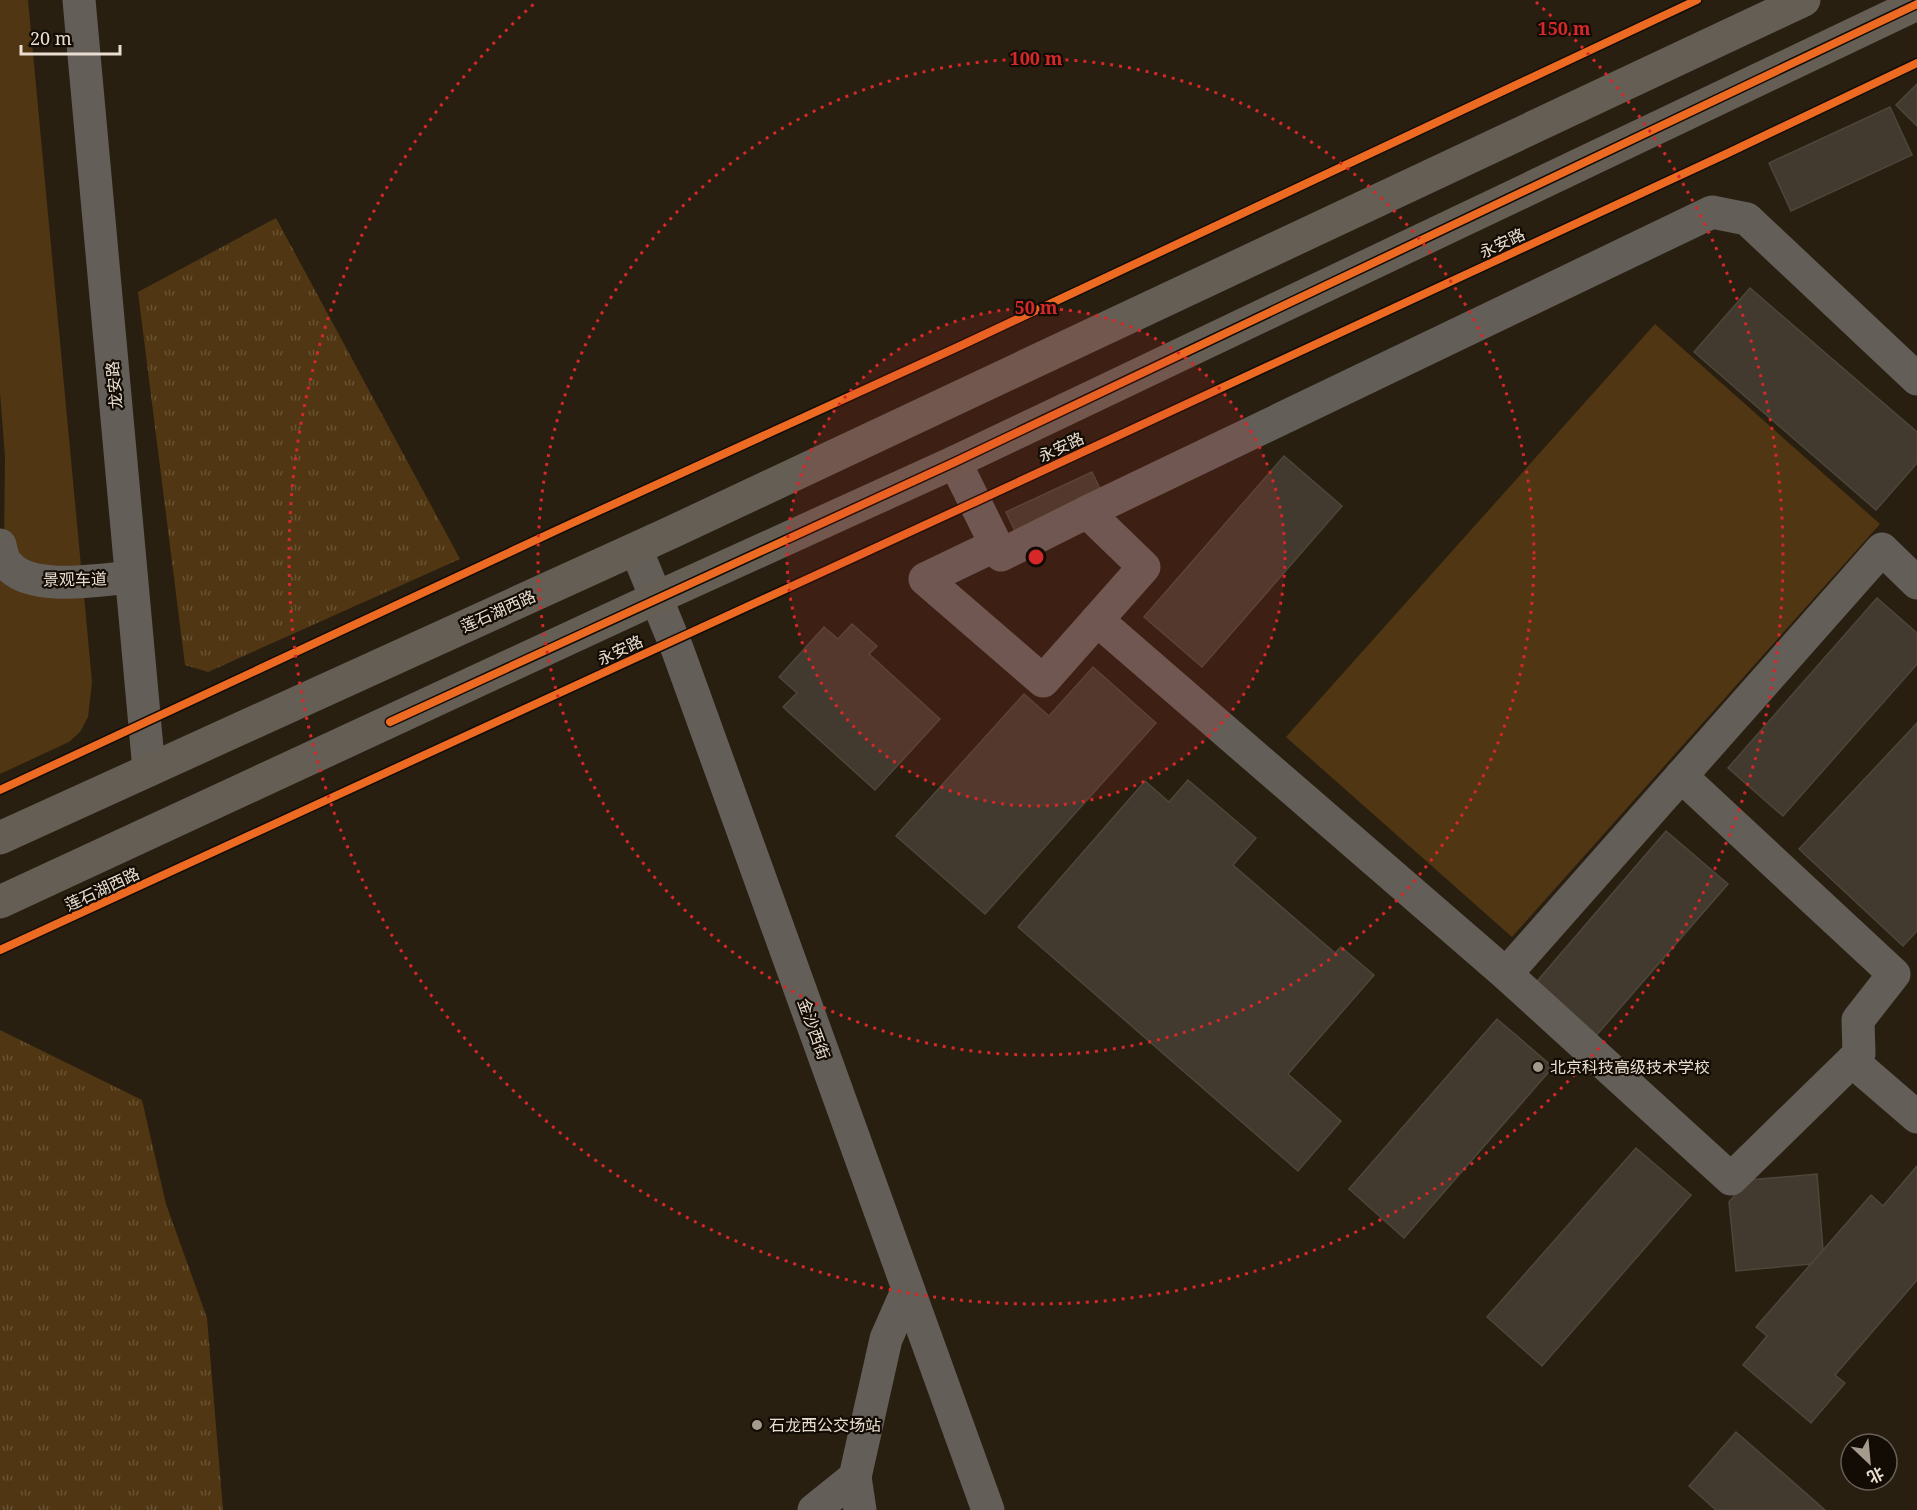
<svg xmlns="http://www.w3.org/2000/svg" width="1917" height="1510" font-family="'Noto Serif','Noto Sans SC',serif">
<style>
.grass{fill:#503612}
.park{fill:url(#park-tufts)}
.building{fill:#423a2e;stroke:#4d463a;stroke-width:1.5}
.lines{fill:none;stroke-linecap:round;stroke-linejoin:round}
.minor{stroke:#635e58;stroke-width:33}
.major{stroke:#645e54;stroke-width:33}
.cycleway-casing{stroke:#130c04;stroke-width:11}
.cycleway{stroke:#ed6a23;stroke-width:8}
.ring{fill:none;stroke:#d62828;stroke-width:3;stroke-dasharray:3 6}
.poi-dot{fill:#a59b8d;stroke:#130c04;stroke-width:2}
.labels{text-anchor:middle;stroke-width:4.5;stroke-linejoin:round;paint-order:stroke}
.street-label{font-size:16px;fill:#e9ded0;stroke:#130c04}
.poi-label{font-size:16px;fill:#e9ded0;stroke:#130c04;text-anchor:start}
.centre{fill:#d62828;stroke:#130c04;stroke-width:3}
.ring-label{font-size:18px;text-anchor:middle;font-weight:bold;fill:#d62828;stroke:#130c04;stroke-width:4.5;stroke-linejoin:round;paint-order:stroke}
</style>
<defs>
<pattern id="park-tufts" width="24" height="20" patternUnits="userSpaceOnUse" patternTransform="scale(1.5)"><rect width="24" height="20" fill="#503612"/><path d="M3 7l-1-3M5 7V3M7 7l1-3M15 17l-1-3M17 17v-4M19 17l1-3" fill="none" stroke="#695333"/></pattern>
</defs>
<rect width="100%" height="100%" fill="#281f11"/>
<g class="grass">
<polygon points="0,0 28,0 82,577 52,577 4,544 5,457 0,393"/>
<polygon points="1655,324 1880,524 1512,937 1286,737"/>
<polygon points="0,564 83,585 92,682 88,717 80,732 69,742 0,774"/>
</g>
<g class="park">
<polygon points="276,218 460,559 208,672 185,665 138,292"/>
<polygon points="0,1030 142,1100 166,1204 207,1318 223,1510 0,1510"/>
</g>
<g class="building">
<polygon points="1917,84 1917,126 1896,105"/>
<polygon points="1890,107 1912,155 1791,211 1769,163"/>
<polygon points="1750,288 1917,432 1917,463 1876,510 1694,352"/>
<polygon points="1284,456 1342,506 1202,667 1144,617"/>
<polygon points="1092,472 1102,493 1016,533 1006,512"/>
<polygon points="1877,598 1917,633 1917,664 1783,816 1728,768"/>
<polygon points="852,624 877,646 869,654 940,719 875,790 783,707 797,693 779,677 824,627 838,639"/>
<polygon points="1093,667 1156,723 985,914 896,836 1024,694 1049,716"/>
<polygon points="1917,723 1917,931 1903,946 1799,849"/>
<polygon points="1188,780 1256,838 1233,865 1335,953 1341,947 1374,975 1288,1074 1341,1121 1298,1171 1018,927 1145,781 1169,802"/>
<polygon points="1666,831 1728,884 1594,1038 1533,986"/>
<polygon points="1497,1019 1553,1067 1404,1238 1349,1189"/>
<polygon points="1636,1148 1691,1195 1542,1366 1487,1317"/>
<polygon points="1917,1166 1917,1280 1835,1375 1845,1383 1811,1423 1743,1365 1767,1336 1756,1327 1871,1195 1883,1206"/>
<polygon points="1817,1174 1823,1250 1811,1264 1736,1271 1729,1202 1748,1180"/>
<polygon points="1736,1432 1825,1510 1716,1510 1689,1486"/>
</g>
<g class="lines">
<g class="minor">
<polyline points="79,0 149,770"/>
<polyline points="955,462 996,545 925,579 1043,681 1144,567 1087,512 1001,555 996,545"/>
<polyline points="1087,512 1712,212 1747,219 1917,379"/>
<path d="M0,545c2,8 3,16 9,21 23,26 91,14 122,11"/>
<polyline points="636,549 678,651 988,1510"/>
<polyline points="1097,620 1506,974 1731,1179 1859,1054 1858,1020 1894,974 1681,776"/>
<polyline points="1506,974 1882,549 1917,583"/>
<polyline points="1852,1061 1917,1117"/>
<polyline points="855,1477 886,1339 908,1289"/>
<polyline points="814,1510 855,1477 860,1510"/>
</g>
<g class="major">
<polyline points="0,838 672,532 1804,0"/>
<polyline points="0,902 656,598 955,462 1917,4"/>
</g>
<defs>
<g id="cycleway">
<polyline points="390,722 955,462 1917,4"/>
<polyline points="0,790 568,525 960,346 1697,0"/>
<polyline points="0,950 975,502 1726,154 1917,63"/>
</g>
</defs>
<use href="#cycleway" class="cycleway-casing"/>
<use href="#cycleway" class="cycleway"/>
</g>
<circle cx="1036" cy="557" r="249" fill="#d62828" fill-opacity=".12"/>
<g class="ring">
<circle cx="1036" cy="557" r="249"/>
<circle cx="1036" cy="557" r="498"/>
<path d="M1536 2A747 747 0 1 1 536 2"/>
</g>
<g class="poi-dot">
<circle cx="1538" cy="1067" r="6"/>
<circle cx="757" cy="1425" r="6"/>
</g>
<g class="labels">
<g class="street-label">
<text transform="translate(1502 243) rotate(-25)" y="6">永安路</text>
<text transform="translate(114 385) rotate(-95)" y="6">龙安路</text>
<text transform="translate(1061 447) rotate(-25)" y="6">永安路</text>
<text transform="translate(75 579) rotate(-1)" y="6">景观车道</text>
<text transform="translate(498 611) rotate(-24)" y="6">莲石湖西路</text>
<text transform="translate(620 650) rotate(-25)" y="6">永安路</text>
<text transform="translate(102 889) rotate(-25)" y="6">莲石湖西路</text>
<text transform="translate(814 1029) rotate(70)" y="6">金沙西街</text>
</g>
<g class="poi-label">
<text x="1550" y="1073">北京科技高级技术学校</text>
<text x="769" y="1431">石龙西公交场站</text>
</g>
</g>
<circle cx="1036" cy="557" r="9" class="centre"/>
<g class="ring-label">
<text x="1564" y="35">150 m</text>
<text x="1036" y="65">100 m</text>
<text x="1036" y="314">50 m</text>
</g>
<g transform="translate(1869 1462) rotate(154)"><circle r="28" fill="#130c04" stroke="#696056" stroke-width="1.5"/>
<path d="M0-4.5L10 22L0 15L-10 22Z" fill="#a59b8d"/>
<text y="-9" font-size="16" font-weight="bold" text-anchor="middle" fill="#e9ded0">北</text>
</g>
<path d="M21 45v9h99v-9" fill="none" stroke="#e9ded0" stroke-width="3"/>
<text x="30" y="45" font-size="18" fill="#e9ded0" stroke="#130c04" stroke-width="4.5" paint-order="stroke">20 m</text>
</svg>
